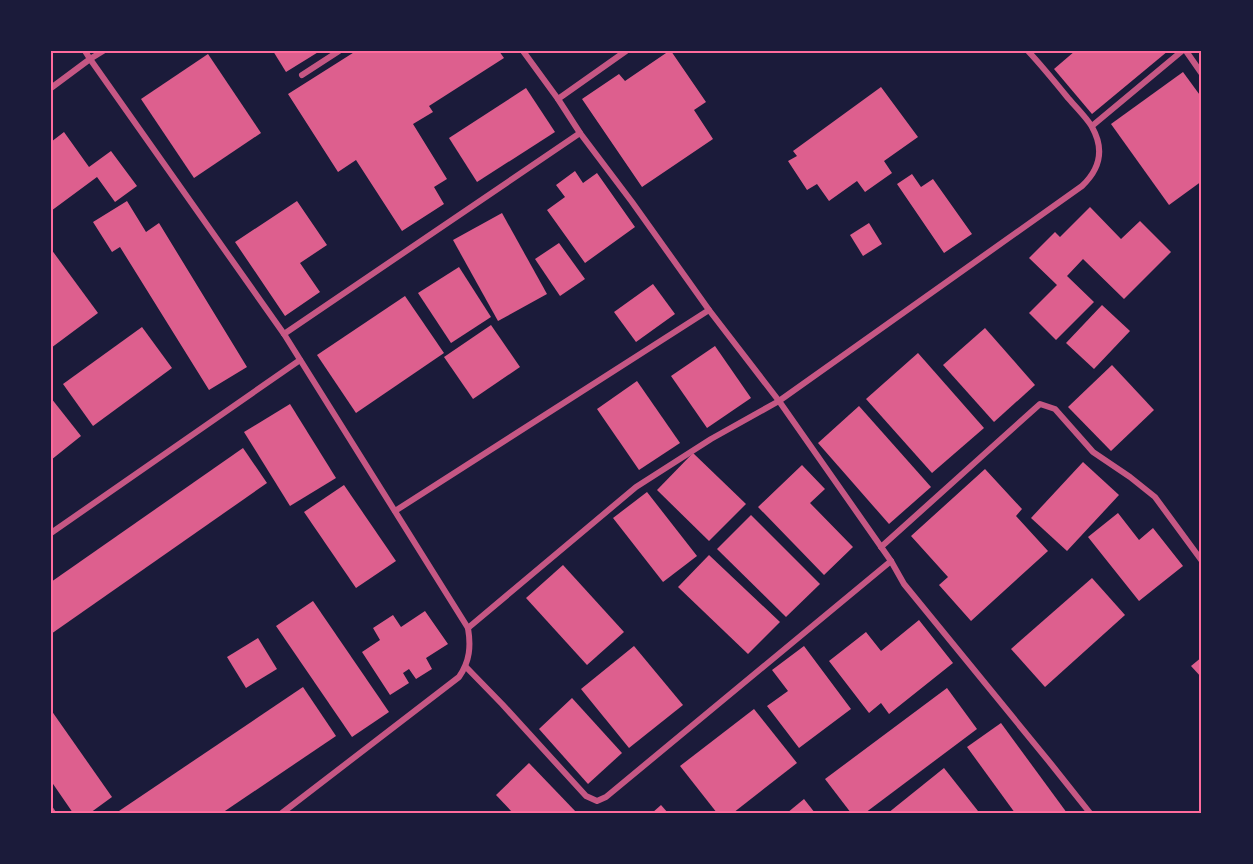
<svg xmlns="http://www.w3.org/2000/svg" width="1253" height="864" font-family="'Golos Text',sans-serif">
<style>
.building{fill:#dd5f8e}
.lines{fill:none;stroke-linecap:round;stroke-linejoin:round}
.minor{stroke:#c65784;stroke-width:6}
.neatline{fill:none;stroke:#ff6b9d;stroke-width:2}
</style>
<rect width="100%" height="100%" fill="#1b1b3a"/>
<g class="building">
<polygon points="273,51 320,51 286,72"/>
<polygon points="356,51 499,51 504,58 429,106 433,112 413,124 447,179 434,187 444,204 402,231 356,160 338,172 288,94"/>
<polygon points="669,51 671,51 706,102 694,110 713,139 642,187 582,99 619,74 625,81"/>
<polygon points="1075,51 1168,51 1092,114 1054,69"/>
<polygon points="208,54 261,133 194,178 141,99"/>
<polygon points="1183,72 1202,98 1202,181 1169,205 1111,124"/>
<polygon points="881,87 918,137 884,161 892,173 865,192 857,181 829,201 817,184 807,190 788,161 797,156 793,151"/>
<polygon points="526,88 555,132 477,182 449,138"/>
<polygon points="64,132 89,167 111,151 137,186 115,202 97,177 51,211 51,142"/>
<polygon points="575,171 583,183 597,173 635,227 585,263 547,210 565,197 556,185"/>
<polygon points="912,174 921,187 933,179 972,234 944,253 897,184"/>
<polygon points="127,201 146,232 159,223 247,367 209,390 120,247 112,252 93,222"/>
<polygon points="297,201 327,245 300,263 320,292 285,316 235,242"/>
<polygon points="1090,207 1121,239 1140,221 1171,252 1124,299 1083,259 1067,276 1094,302 1056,340 1029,313 1057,285 1029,258 1055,232 1060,237"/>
<polygon points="502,213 547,294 498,321 453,240"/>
<polygon points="869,223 882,244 863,256 850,235"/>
<polygon points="559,243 585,279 560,296 535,259"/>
<polygon points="51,249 98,313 51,348"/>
<polygon points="459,267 491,317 451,343 418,293"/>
<polygon points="653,284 675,314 636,342 614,312"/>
<polygon points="405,296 444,353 356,413 317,355"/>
<polygon points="1102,305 1130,331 1094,369 1066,343"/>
<polygon points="491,325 520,367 473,399 444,357"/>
<polygon points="142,327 172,368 93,426 63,384"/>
<polygon points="985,328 1035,385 994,422 943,365"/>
<polygon points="715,346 751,398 707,428 671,376"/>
<polygon points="918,353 984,428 932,473 866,399"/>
<polygon points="1112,365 1154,410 1111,451 1068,407"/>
<polygon points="637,381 680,443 639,470 597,409"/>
<polygon points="51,398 81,436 51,460"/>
<polygon points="290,404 336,478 290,506 244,432"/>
<polygon points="859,406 931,487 889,524 818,443"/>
<polygon points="243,448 267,483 51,634 51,582"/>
<polygon points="693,453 746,504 709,541 657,490"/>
<polygon points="1083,462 1119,495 1067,551 1031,518"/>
<polygon points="802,465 825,489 810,503 853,547 824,575 758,507"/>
<polygon points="985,469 1022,509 1016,516 1048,551 971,621 939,585 948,577 911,536"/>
<polygon points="344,485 396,561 356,588 304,512"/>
<polygon points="647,492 697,556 663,582 613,518"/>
<polygon points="1118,513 1139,540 1153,528 1183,566 1139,601 1088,537"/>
<polygon points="751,515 820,584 786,617 717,549"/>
<polygon points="709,555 780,622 748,654 678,587"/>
<polygon points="563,565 624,632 587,665 526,598"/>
<polygon points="1092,578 1125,615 1045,687 1011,649"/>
<polygon points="313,601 389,712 352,737 276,626"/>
<polygon points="425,611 448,644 426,658 432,669 416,679 409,669 403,673 409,683 390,695 362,652 380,640 373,628 393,615 401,627"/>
<polygon points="919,620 953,663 889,714 881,703 869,713 829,661 866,632 881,651"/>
<polygon points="258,638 277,669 246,688 227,657"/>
<polygon points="634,646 683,705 629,748 581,689"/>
<polygon points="804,646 851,709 799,748 767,706 788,691 772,670"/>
<polygon points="1202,657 1202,678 1191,666"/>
<polygon points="303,687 336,736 222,813 116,813"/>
<polygon points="947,688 977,729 865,813 851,813 825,779"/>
<polygon points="572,698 622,753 588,784 539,729"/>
<polygon points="754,709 797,763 733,813 717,813 680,766"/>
<polygon points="51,710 112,797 90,813 73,813 51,781"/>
<polygon points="1001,723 1067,813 1015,813 967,747"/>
<polygon points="529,763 577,813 513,813 496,795"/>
<polygon points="944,768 978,811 976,813 888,813"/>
<polygon points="804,799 815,813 787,813"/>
<polygon points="661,805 668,813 652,813"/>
</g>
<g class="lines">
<g class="minor">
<polyline points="85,51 90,59 103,51"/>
<polyline points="523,51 558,99 580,133 632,202 709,310 779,401 891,561 904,584 1051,764 1090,813"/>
<polyline points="1186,51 1202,74"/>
<polyline points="302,75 339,51"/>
<path d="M51,88l39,-29 194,275 184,294c3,18 2,33 -9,49l-177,136"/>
<polyline points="558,99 626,51"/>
<polyline points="1092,126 1182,51"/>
<polyline points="284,334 580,133"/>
<polyline points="395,511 709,310"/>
<polyline points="51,533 300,360"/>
<polyline points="881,547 1040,404 1055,409 1093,452 1130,477 1155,497 1202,561"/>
<path d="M468,628l168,-141 75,-48 68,-38 303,-215c18,-17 23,-36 10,-59 -4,-8 -18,-22 -24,-29 -13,-16 -26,-32 -40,-47"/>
<polyline points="466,667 502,704 586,796 597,801 606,797 891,561"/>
<polyline points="51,810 53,813"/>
</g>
</g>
<rect width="1253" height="864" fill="none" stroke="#1b1b3a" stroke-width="105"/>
<rect x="52" y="52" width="1148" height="760" class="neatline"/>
</svg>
